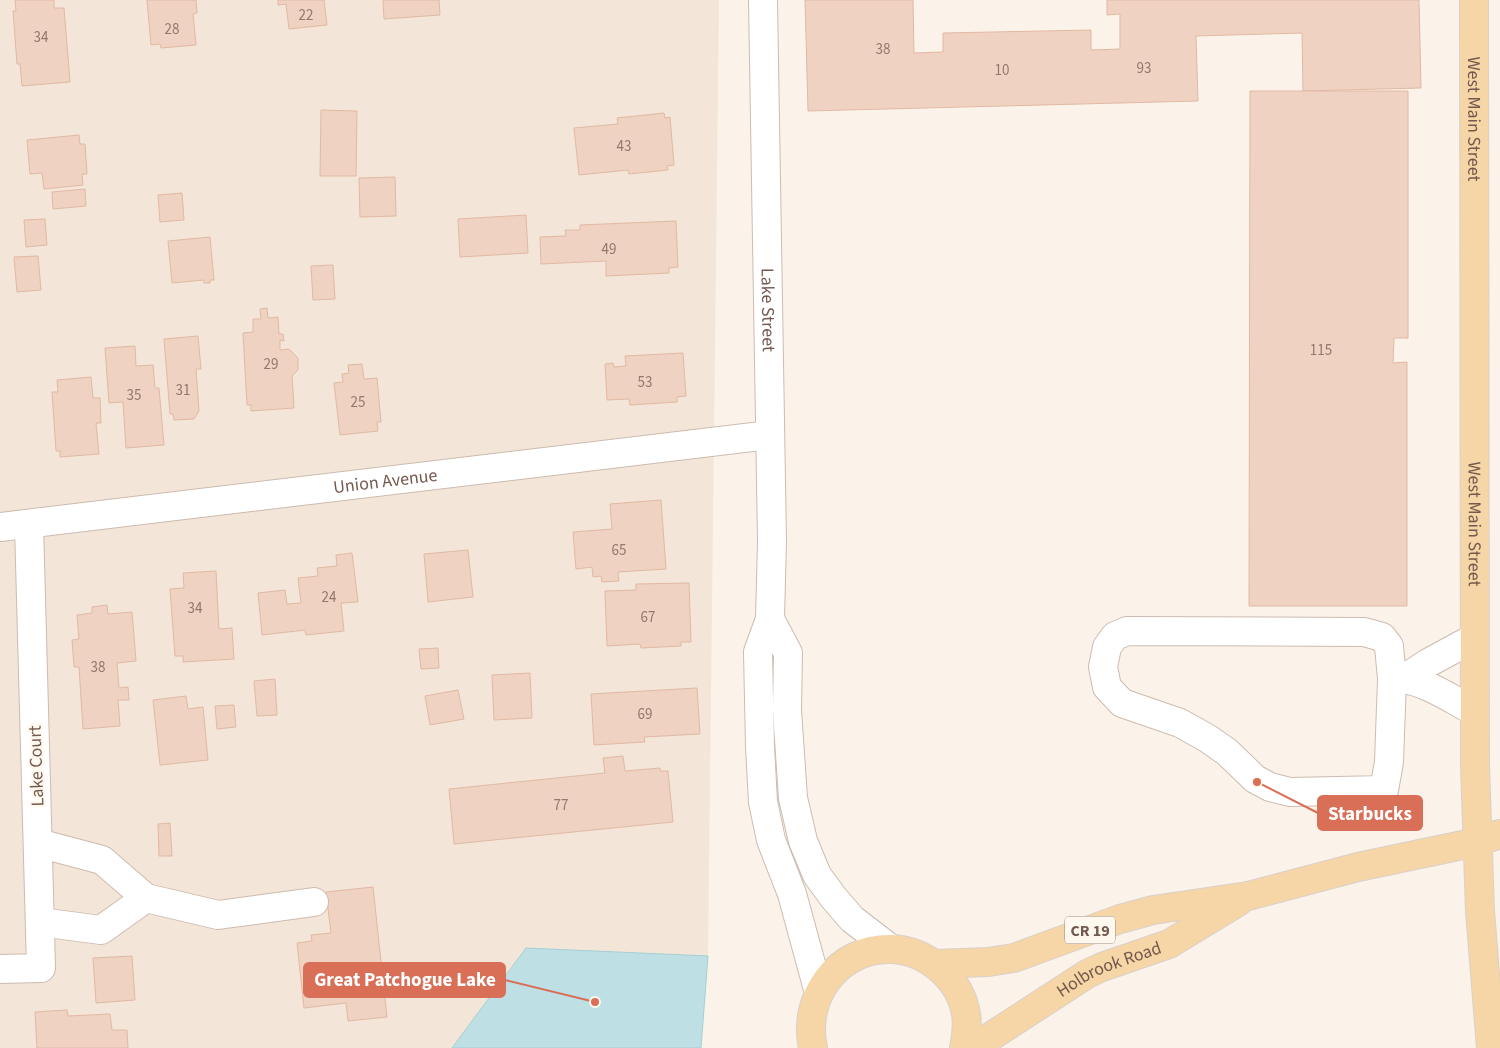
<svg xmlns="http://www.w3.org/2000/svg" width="1500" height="1048" font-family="'Source Sans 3',sans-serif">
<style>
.residential{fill:#f3e5d7}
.water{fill:#bee0e4;stroke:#a5cfd5}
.building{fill:#efd2c2;stroke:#e1b9a3}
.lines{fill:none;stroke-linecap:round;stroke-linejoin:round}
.minor-casing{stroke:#cdbbaf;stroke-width:30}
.major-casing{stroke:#d8d1cd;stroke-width:30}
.minor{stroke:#fff;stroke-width:28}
.major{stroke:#f6d5a6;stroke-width:28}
.labels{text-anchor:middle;stroke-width:5;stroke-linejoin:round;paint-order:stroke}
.number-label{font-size:15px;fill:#93786b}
.shield{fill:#fef8ef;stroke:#9d897e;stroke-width:1}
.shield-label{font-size:16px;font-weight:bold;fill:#745a4e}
.street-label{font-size:18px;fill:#745a4e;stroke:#fef8ef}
.leader{fill:none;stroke:#d86f56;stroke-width:2}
.callout-dot{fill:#d86f56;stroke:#fef8ef;stroke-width:2}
.callout{fill:#d86f56;stroke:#d86f56;stroke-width:2}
.callout-label{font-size:19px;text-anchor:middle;font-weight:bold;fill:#fff}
</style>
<rect width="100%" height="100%" fill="#fbf3e9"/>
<polygon class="residential" points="0,0 719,0 708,956 526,949 452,1048 0,1048"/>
<polygon class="water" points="526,948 708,956 701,1048 452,1048"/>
<g class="building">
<polygon points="15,0 54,0 54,8 64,8 70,82 22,86 20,64 17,64 13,11 16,11"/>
<polygon points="147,0 196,0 197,13 193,14 196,45 161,48 160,44 151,45"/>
<polygon points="278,0 324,0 327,25 289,29 286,4 278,5"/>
<polygon points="383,0 439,0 440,15 384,19"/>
<polygon points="805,0 913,0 914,53 943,52 943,33 1091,30 1091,50 1120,49 1120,14 1107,15 1107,0 1419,0 1421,88 1303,91 1302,33 1196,36 1198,101 808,111"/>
<polygon points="1250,91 1408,91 1408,338 1394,338 1393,363 1407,362 1407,606 1249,606"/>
<polygon points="321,110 357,111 356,176 320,176"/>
<polygon points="664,113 665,118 670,117 674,165 667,166 668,170 629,174 628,170 579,175 574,128 618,124 617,118"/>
<polygon points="79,135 80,144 85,144 87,174 82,174 83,185 44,189 42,173 30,174 27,140"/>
<polygon points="395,177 396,216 360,217 359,178"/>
<polygon points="85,189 86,206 53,209 52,192"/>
<polygon points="182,193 184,220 160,222 158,195"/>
<polygon points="526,215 528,253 460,257 458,219"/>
<polygon points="45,219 47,245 26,247 24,220"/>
<polygon points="676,221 678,267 669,268 669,273 606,276 606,261 541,264 540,237 566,236 565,230 580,230 580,225"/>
<polygon points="210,237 214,280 210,280 210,283 204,283 204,280 172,283 168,241"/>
<polygon points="38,256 41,290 17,292 14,257"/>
<polygon points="333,265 335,299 313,300 311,266"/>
<polygon points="267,308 268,318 278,317 279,334 283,334 284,341 280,340 280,350 289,349 298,358 298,370 292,376 294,408 251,411 251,405 247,405 243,333 253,332 253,319 261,319 260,309"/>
<polygon points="198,336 201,369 196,369 199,411 194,419 174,420 173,414 170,414 164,339"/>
<polygon points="135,346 136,366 153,365 155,388 159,388 164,445 126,448 123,402 109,403 105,348"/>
<polygon points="683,353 686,396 677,397 677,402 630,405 629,399 607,400 605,364 613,363 614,367 626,366 625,356"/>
<polygon points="362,364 364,379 377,378 381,422 377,422 378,431 340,435 334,383 343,382 342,374 349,373 348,365"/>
<polygon points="91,377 93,398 100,398 101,423 96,423 99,454 60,457 60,451 56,451 52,392 58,392 57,380"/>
<polygon points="661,500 666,569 618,572 619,581 602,582 601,576 593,577 592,567 576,569 573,532 612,529 610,504"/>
<polygon points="468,550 473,597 428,602 424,554"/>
<polygon points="352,553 358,602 341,603 344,631 306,635 305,630 262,635 258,593 285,590 287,604 301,603 298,578 318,576 317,568 337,566 336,555"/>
<polygon points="216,571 219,629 232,628 234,659 183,662 183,656 175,656 170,589 184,588 183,573"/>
<polygon points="689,583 691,642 681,642 681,646 641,648 640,644 607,646 605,591 636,590 636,584"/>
<polygon points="107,605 108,614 132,612 136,661 117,663 119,688 128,687 129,700 118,700 120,726 83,729 79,667 74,667 72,640 79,639 77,615 92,613 92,607"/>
<polygon points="438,648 439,668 421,669 419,649"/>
<polygon points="530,673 532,718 494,720 492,675"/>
<polygon points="275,679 277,715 257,716 254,681"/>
<polygon points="697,688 700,734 644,737 645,742 594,745 591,694"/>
<polygon points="458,690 464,719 430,725 425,696"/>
<polygon points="186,696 188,709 203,707 208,760 160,765 153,700"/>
<polygon points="234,705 236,727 217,729 215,706"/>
<polygon points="623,756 625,771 660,768 660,771 668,771 673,822 454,844 449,789 605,773 603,758"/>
<polygon points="170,823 172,856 159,856 158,824"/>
<polygon points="373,887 387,1017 348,1021 346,1003 304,1008 297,943 312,941 311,935 331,933 326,892"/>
<polygon points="132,956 135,1000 96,1003 93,958"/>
<polygon points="67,1010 68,1016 110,1014 112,1030 127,1030 128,1048 37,1048 35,1012"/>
</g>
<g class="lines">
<defs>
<g id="minor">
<path id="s1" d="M763,0l9,542 -2,77 -12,33 2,95 3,55 8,38 21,54 27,99"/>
<path id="s2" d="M0,527l770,-92"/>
<polyline points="770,619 788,653 787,710 793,798 803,841 817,875 833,897 852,919 891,949"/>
<polygon points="1127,631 1364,632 1382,637 1389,646 1392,679 1389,762 1384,790 1290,792 1270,787 1255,779 1227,752 1207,738 1180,723 1122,703 1107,687 1103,667 1107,647 1115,636"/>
<polyline points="1405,678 1428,663 1474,638"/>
<path d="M1392,679c29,-2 57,19 82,32"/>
<polyline points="38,843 102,860 146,898 218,915 314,902"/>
<polyline points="40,922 101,930 146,898"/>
<polyline points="0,969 41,968 29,525"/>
</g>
<g id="major">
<path id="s3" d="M1474,0l1,765 5,146 11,137"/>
<polyline points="934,964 988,962 1014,958 1120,919 1153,910 1248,896 1358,867 1477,842 1500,834"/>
<path d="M813,1048c-11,-50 24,-100 78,-99 35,1 69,29 75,65 2,11 0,23 -2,34"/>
<path id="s4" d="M973,1048l114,-74 15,-7 67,-23 69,-42"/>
</g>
</defs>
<use href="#minor" class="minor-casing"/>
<use href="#major" class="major-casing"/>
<use href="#minor" class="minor"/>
<use href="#major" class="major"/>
</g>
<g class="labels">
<g class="number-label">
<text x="306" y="20">22</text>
<text x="172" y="34">28</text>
<text x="41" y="42">34</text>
<text x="883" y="54">38</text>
<text x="1144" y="73">93</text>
<text x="1002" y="75">10</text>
<text x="624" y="151">43</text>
<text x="609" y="254">49</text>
<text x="1321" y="355">115</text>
<text x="271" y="369">29</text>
<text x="645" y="387">53</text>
<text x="183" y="395">31</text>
<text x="134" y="400">35</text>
<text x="358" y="407">25</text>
<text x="619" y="555">65</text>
<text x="329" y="602">24</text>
<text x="195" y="613">34</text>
<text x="648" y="622">67</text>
<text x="98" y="672">38</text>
<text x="645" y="719">69</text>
<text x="561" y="810">77</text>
</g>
<rect class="shield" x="1065" y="916.5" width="50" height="27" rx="4"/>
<g class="shield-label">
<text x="1090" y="936">CR 19</text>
</g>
<g class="street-label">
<text dy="6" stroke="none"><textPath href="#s3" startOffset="119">West Main Street</textPath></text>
<text dy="6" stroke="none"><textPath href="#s1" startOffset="310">Lake Street</textPath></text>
<text dy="6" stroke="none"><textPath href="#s2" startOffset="388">Union Avenue</textPath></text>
<text dy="6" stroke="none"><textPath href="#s3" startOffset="524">West Main Street</textPath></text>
<text transform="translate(36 766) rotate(-92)" y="6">Lake Court</text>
<text dy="6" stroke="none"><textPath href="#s4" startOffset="158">Holbrook Road</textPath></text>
</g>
</g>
<path class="leader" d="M1257 782L1318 813M595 1002L505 980"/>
<g class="callout-dot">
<circle cx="1257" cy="782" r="5"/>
<circle cx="595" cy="1002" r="5"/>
</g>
<g class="callout">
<rect x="1318" y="796" width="104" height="34" rx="5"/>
<rect x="304" y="963" width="201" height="34" rx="5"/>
</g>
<g class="callout-label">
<text x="1370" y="820">Starbucks</text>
<text x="405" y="986">Great Patchogue Lake</text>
</g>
</svg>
